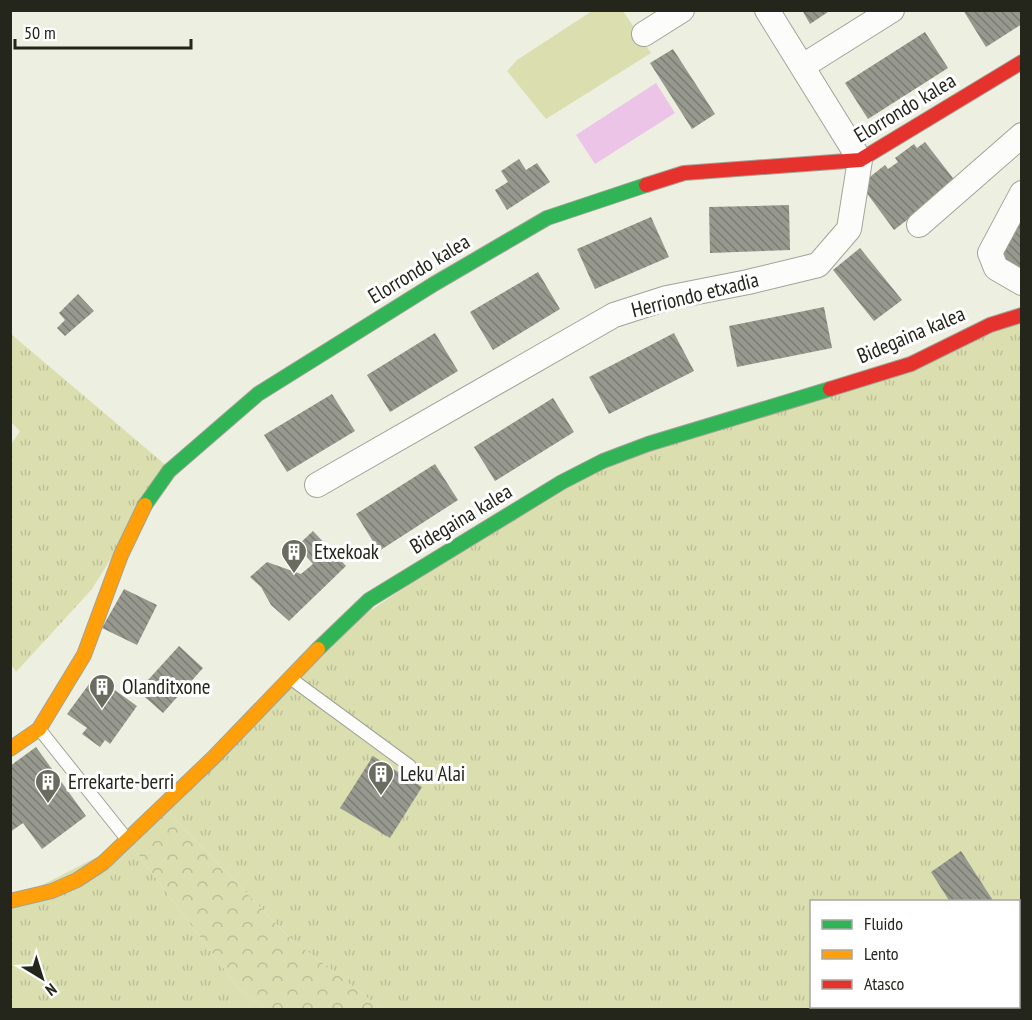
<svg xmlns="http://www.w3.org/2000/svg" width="1032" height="1020" font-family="'PT Sans Narrow',sans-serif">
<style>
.grass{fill:url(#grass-tufts);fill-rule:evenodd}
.forest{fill:url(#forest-crowns)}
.park{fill:#dbdfb0}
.water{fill:#ecc4e7}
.building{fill:url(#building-back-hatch)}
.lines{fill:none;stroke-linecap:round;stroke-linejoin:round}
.lane-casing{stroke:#a1a398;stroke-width:14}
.street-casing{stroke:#a1a398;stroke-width:26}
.fast-casing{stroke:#a1a398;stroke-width:16}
.slow-casing{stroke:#a1a398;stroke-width:16}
.jam-casing{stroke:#a1a398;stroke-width:16}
.lane{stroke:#fcfdfa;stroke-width:12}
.street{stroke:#fcfdfa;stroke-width:24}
.fast{stroke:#30b455;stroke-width:14}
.slow{stroke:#ff9f0a;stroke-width:14}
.jam{stroke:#e5322d;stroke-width:14}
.labels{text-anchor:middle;stroke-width:6;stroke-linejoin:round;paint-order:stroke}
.street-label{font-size:21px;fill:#24251b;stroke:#fff}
.poi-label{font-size:21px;fill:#24251b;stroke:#fff;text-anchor:start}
</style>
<defs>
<pattern id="grass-tufts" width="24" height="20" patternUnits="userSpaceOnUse" patternTransform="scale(1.5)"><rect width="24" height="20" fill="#dbdfb0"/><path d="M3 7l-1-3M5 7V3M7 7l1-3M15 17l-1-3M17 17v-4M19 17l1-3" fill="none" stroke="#bcbf97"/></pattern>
<pattern id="forest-crowns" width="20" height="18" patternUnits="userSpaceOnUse" patternTransform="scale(1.5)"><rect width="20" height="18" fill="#dbdfb0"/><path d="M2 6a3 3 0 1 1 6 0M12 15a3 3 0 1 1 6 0" fill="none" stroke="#bcbf97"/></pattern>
<pattern id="building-back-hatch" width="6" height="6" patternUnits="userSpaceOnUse" patternTransform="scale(1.5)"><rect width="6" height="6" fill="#97988e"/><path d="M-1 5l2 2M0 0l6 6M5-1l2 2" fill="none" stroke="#7b7c73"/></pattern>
</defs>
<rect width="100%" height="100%" fill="#edefe1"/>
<g class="grass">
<path d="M1021,315v694h-639l-93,-72 -126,-130 165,-168 234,-157zM812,902h206v104h-206z"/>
<polygon points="11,334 168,467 92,589 16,672 11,664 10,446 20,431 11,422"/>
<polygon points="128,841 240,990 266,1009 11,1010 11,901"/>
</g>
<polygon class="forest" points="163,807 289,937 382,1009 266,1009 240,990 128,841"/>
<polygon class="park" points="592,11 623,11 651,53 546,119 507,71 517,60"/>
<polygon class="water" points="656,83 675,113 595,164 576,135"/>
<g class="building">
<polygon points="802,10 831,10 810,24"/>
<polygon points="963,10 1022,10 1022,24 986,47"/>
<polygon points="925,32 948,68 868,119 845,83"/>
<polygon points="673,49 715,114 692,129 650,63"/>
<polygon points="925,142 956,182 894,230 863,188 869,184 866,180 885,165 888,169 898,162 895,158 914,144 917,148"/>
<polygon points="519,159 526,170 537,163 550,182 507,210 495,190 508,182 501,171"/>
<polygon points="1022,202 1022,273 998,261"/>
<polygon points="789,205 790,250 710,253 709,207"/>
<polygon points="651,217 669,257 595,289 577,249"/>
<polygon points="860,248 902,300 874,321 833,270"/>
<polygon points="538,272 560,309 493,350 470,312"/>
<polygon points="78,294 94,311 65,336 57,328 65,320 59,313"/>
<polygon points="824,307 832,348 737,367 729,326"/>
<polygon points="435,333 458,371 390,412 367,375"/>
<polygon points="674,333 694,371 609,414 589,377"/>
<polygon points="332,394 355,431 287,472 264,435"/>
<polygon points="553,398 574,432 495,481 474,447"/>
<polygon points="435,464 458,500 379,551 356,514"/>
<polygon points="313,531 346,566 289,621 271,605 261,587 250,577 267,562 301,574 313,564 297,546"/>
<polygon points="124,589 157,605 137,645 102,628"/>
<polygon points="179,646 203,668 163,713 138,691"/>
<polygon points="95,676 137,706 110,744 105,740 100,747 82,734 87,728 67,714"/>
<polygon points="36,747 86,816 42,849 23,823 10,832 10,766"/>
<polygon points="373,756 422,787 390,838 340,808"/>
<polygon points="961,851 994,902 950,902 931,872"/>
</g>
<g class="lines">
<defs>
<g id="lane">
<polyline points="290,678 410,766"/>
<polyline points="40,730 126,838"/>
</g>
<g id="street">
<polyline points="644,34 682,10"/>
<polyline points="803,66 892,10"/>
<polyline points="1022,193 990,253 996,268 1022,283"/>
<polyline points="919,225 1022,135"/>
<polyline points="317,485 614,315 667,298 748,282 818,265 849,229 860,160 767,10"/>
</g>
<g id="fast">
<polyline points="145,505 169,471 258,394 434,284 547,218 646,185"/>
<polyline points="318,649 369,600 562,482 603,461 648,444 830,389"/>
</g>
<g id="slow">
<polyline points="10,749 39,729 84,655 121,555 145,505"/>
<polyline points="10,901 52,891 77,880 103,863 213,758 318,649"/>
</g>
<g id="jam">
<polyline points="646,185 684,173 860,160 1022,62"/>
<polyline points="830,389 911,364 990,325 1022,315"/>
</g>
</defs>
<use href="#lane" class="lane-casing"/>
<use href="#street" class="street-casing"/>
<use href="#fast" class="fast-casing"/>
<use href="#slow" class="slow-casing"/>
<use href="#jam" class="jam-casing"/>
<use href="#lane" class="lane"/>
<use href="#street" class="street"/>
<use href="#fast" class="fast"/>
<use href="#slow" class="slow"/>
<use href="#jam" class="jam"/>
</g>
<defs>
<symbol id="building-pin" viewBox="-11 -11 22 30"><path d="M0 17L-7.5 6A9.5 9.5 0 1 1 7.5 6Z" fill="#6a6c60" stroke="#fff"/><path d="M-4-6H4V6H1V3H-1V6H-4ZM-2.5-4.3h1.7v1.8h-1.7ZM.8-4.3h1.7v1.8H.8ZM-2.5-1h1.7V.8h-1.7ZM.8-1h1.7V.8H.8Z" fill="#fff"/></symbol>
</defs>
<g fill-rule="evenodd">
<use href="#building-pin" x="279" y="537" width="30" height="40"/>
<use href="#building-pin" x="87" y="672" width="30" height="40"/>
<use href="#building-pin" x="366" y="759" width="30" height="40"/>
<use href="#building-pin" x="33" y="767" width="30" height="40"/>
</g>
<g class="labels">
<g class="street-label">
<text transform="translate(905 108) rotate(-31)" y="7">Elorrondo kalea</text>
<text transform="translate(419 269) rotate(-31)" y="7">Elorrondo kalea</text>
<text transform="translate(695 295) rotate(-14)" y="7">Herriondo etxadia</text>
<text transform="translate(911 335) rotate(-23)" y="7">Bidegaina kalea</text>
<text transform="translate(461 519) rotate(-31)" y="7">Bidegaina kalea</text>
</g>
<g class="poi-label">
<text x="314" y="559">Etxekoak</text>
<text x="122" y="694">Olanditxone</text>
<text x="400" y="781">Leku Alai</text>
<text x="68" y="789">Errekarte-berri</text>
</g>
</g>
<rect width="1032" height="1020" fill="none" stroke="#24251b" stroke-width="24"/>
<rect x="810" y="900" width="210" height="108" fill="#ffffff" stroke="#a7a8a4" stroke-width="1.5"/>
<rect x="822" y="920" width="30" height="9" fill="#30b455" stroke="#a7a8a4" stroke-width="1.5"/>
<text x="864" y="930" font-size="18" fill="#24251b">Fluido</text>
<rect x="822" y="950" width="30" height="9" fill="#ff9f0a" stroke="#a7a8a4" stroke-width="1.5"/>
<text x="864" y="960" font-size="18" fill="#24251b">Lento</text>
<rect x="822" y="980" width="30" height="9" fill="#e5322d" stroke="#a7a8a4" stroke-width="1.5"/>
<text x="864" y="990" font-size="18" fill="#24251b">Atasco</text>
<g transform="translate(42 978) rotate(142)" stroke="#ffffff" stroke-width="4.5" paint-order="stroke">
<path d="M0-4.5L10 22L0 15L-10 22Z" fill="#24251b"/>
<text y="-9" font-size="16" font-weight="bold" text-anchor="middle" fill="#24251b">N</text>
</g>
<path d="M15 39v9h176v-9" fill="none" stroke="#24251b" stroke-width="3"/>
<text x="24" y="39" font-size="18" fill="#24251b" stroke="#ffffff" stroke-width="4.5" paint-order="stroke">50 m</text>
</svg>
